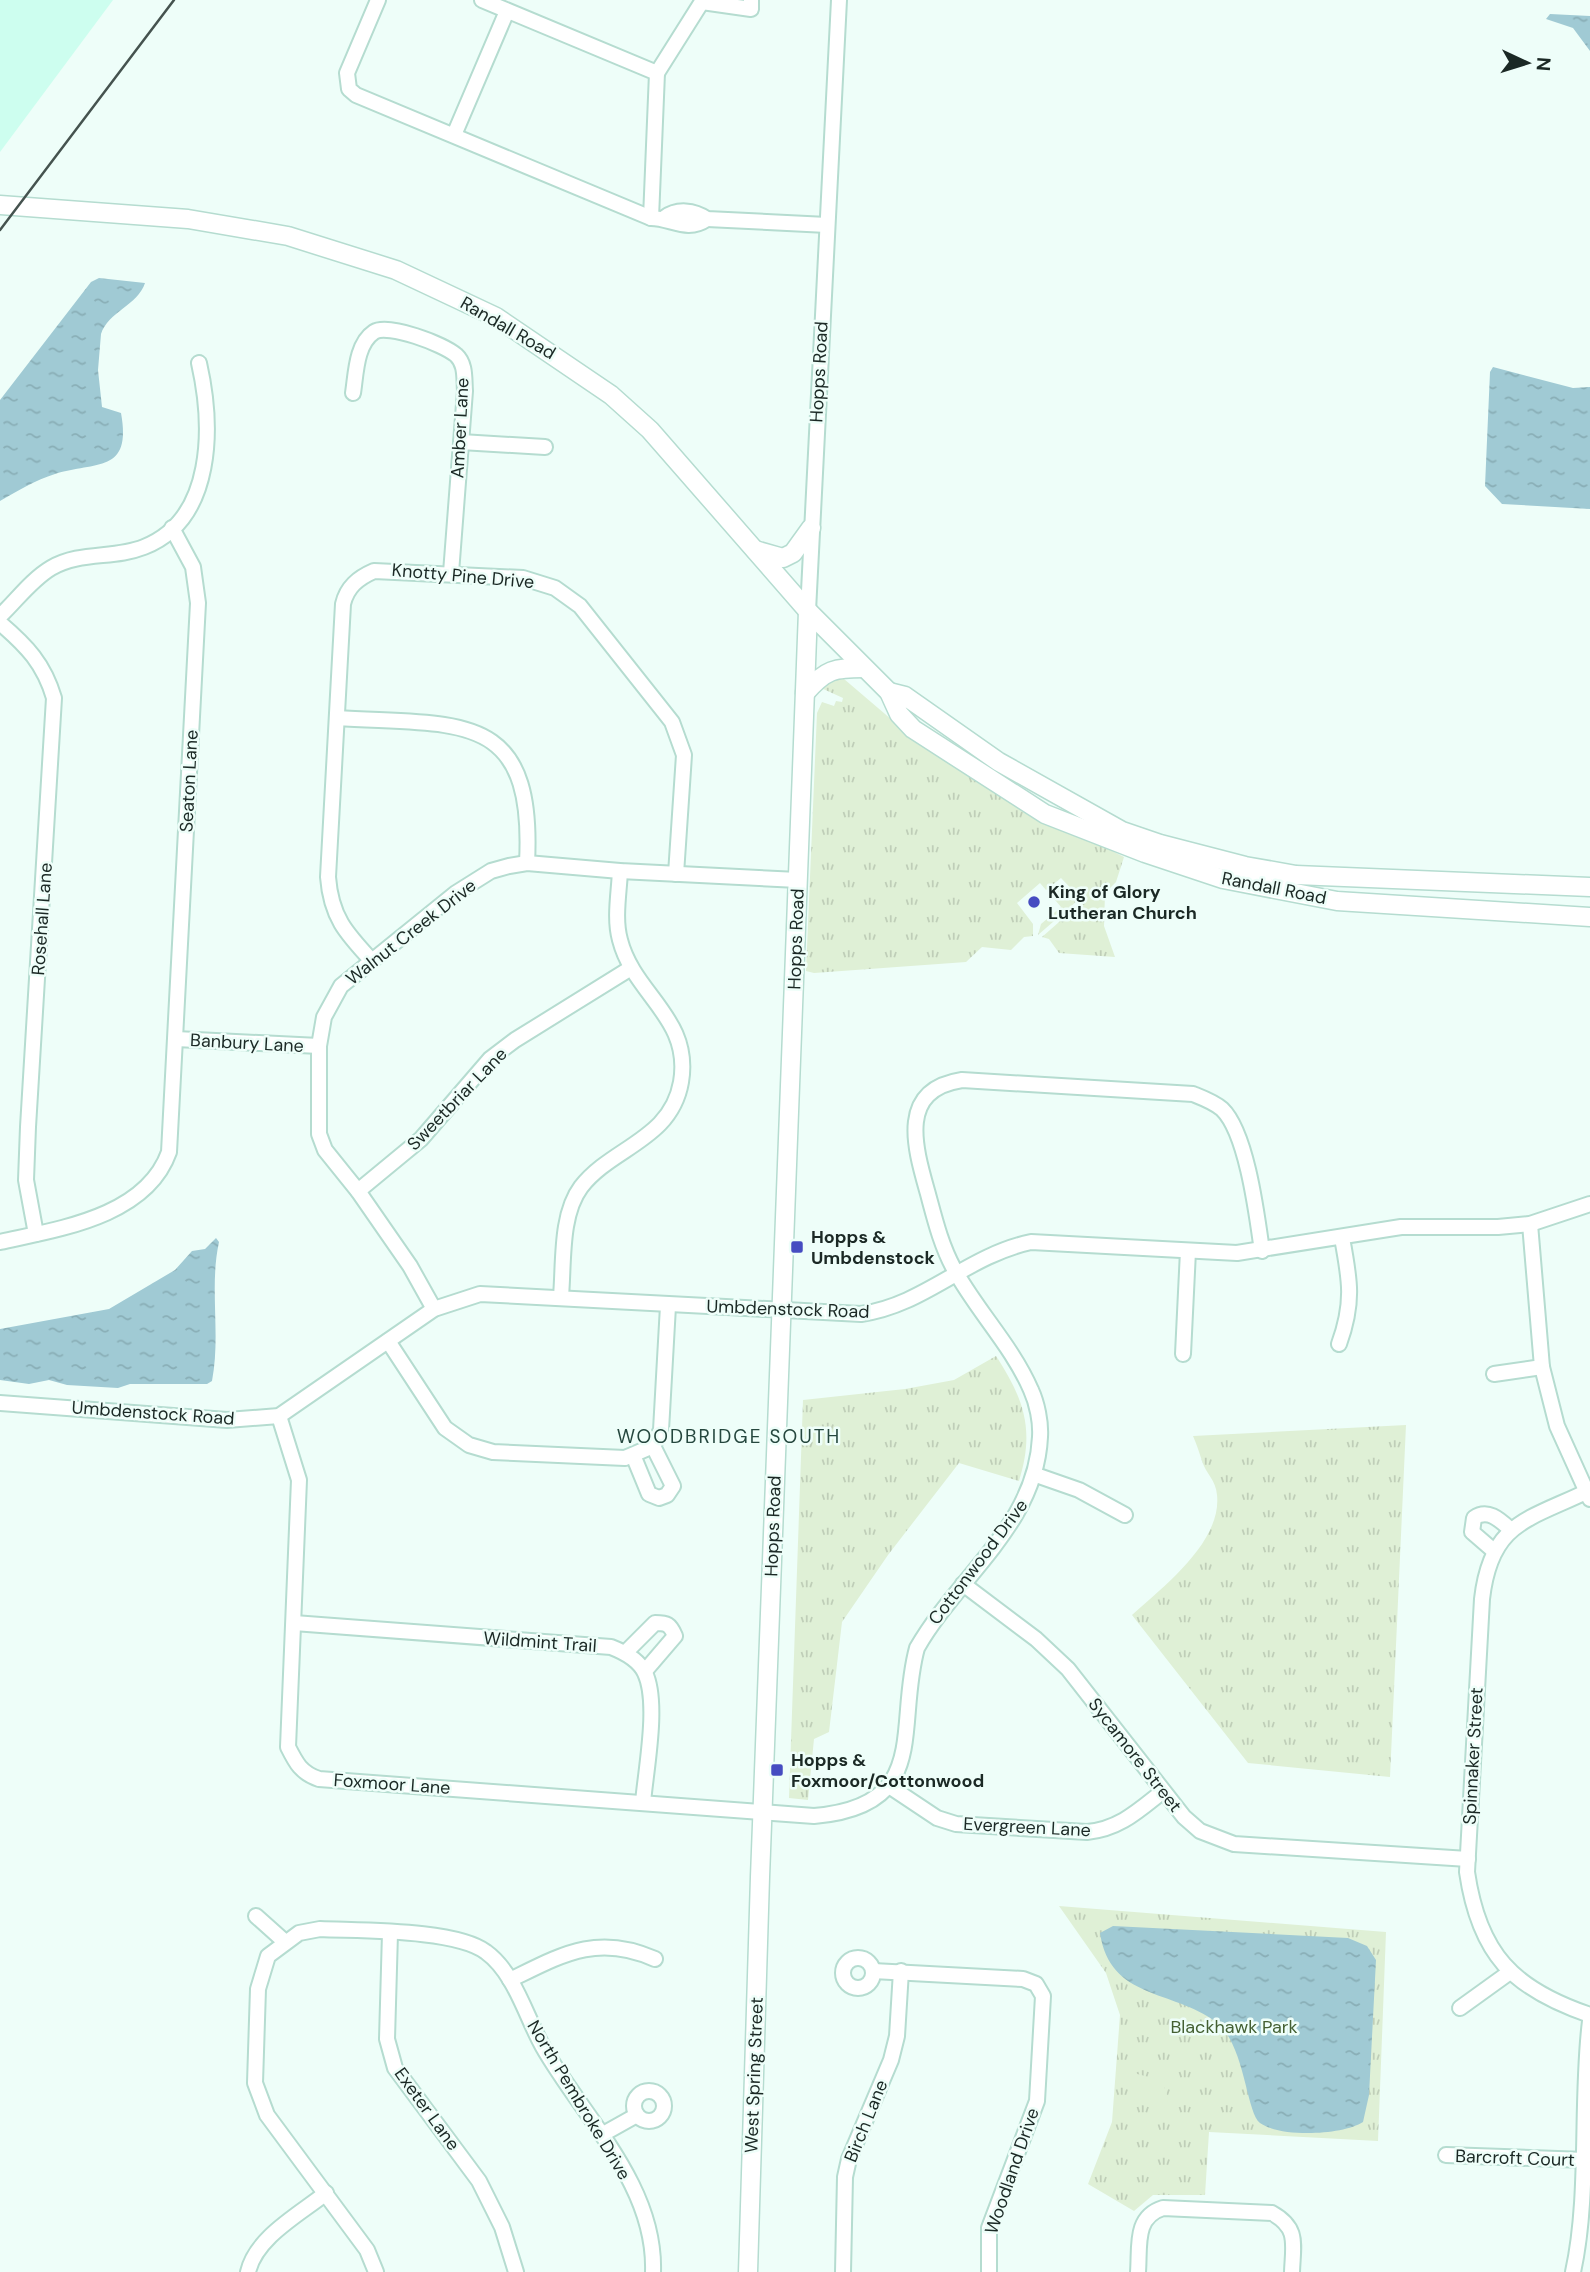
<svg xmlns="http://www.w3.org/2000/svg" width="1590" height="2272" font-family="'DM Sans',sans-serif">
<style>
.built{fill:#cdfeef}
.grass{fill:url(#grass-tufts)}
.pitch{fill:#dff0d6}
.water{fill:url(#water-ripples)}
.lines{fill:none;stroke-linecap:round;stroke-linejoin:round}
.minor-casing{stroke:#b5dcd0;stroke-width:18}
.major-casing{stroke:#b5dcd0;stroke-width:21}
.minor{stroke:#fff;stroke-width:14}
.major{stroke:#fff;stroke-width:18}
.rail{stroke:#45534f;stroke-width:2.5}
.poi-dot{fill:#464cc1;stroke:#eefef9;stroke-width:2.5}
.labels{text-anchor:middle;stroke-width:5;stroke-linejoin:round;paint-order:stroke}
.street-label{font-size:18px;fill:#1b2925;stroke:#eefef9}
.poi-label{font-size:18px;font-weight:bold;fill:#1b2925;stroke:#eefef9;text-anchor:start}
.park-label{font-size:18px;fill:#446032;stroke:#eefef9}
.neighbourhood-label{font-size:19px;letter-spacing:2px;fill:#25473e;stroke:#eefef9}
</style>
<defs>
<pattern id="grass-tufts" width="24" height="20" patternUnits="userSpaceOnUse" patternTransform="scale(1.75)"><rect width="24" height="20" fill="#dff0d6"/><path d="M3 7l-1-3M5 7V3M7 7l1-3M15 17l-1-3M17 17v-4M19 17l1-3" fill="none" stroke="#bfceb8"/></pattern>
<pattern id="water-ripples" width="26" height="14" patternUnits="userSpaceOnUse" patternTransform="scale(1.75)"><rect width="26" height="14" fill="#a0cad4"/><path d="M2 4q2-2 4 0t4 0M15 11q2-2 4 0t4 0" fill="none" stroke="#89aeb6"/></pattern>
</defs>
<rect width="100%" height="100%" fill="#eefef9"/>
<polygon class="built" points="0,0 113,0 0,152"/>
<g class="grass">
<polygon points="837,673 912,737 991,790 1124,857 1116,882 1105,893 1104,926 1115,957 1059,953 1049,939 1042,937 1083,901 1061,878 1046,890 1040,883 1017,903 1033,924 1033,936 1024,937 1011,950 982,947 966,962 814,973 806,971 817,713 822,702 834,706 836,701 842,702 843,698 821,688"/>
<polygon points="1063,884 1077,901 1038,935 1041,924 1061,907 1050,894"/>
<path d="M996,1356c28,43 39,74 23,125l-60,-18 -71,92 -46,67 -13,110 -15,7 -6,61 -19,-2 14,-398 102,-11 49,-9z"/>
<path d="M1406,1425l-16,352 -142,-14 -116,-148c31,-28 90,-73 85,-120 -1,-15 -11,-21 -15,-34 -3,-9 -5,-16 -9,-25z"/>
<polygon points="1059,1906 1386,1932 1378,2141 1209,2132 1205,2195 1153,2195 1134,2211 1088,2184 1112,2122 1120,2015 1106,1973"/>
</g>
<path class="pitch" d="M1137,2074c19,4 35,10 29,34l-32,-4z"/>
<g class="water">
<polygon points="1550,14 1590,16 1590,51 1573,28 1546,19"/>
<path d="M99,278l46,5c-7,22 -37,29 -44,51l-3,36 4,37 19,6c11,61 -25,48 -66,61 -19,6 -38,17 -55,27v-101l91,-118z"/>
<polygon points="1493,367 1573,388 1590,387 1590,509 1502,504 1485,486 1490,372"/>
<path d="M216,1238l3,4c-10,46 2,92 -7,139l-5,3h-77l-12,4 -51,-3 -18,-5 -20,4 -29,-4v-51l109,-20 66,-39 17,-19 13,-2z"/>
<path d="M1113,1926l235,12 19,8 9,14 -7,135 -6,27c-20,13 -82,16 -103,1 -14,-11 -15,-79 -44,-101 -44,-33 -106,-22 -116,-89z"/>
</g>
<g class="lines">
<defs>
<g id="minor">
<path d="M378,0l-31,73 2,16 7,6 295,123c20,0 36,15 56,1"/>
<polyline points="482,0 657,73 651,218"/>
<polyline points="702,2 751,9 751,0"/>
<polyline points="657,73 703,0"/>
<polyline points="454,135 507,11"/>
<path d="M664,218c13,-10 30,-8 43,1l120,6"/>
<path d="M353,393c3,-19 3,-49 21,-61 14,-9 69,12 82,23 10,9 8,24 9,36l-14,182"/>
<polyline points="461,442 545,447"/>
<polyline points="808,611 839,0"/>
<path d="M0,616c16,-15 31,-36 51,-48 29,-17 63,-9 93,-21 71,-28 69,-122 55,-184"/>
<path d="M0,623c27,23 44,41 54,75l-26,429 -2,53 10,54"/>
<path d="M337,718c122,8 198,-10 190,145"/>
<path d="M372,961c-26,-28 -41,-44 -44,-84l15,-273c4,-17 15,-26 31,-33l149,7 32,10 25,18 92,116 12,33 -8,119"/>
<polyline points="176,1039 319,1046"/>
<polyline points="358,1191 421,1139 490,1059 515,1040 631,968"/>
<polyline points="1530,1224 1542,1367 1557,1426 1590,1499"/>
<path d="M0,1242c58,-13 146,-25 169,-90l29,-549 -5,-36 -21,-39"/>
<path d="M561,1296c3,-33 -1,-81 20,-109 31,-40 90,-47 100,-105 11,-64 -47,-87 -61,-142 -6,-21 -1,-47 0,-69"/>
<polyline points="434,1309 410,1266 358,1191 325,1150 319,1134 319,1046 324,1017 341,986 456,893 491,871 509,866 527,863 620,871 798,880"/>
<polyline points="388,1341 445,1428 469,1445 493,1452 625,1458 653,1446 661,1430 668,1306"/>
<path d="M1339,1344c15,-41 11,-64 3,-106"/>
<polyline points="1183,1354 1188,1251"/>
<polyline points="1494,1374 1542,1367"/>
<path d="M0,1403l227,17 52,-4 155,-107 46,-15 381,20c64,-9 105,-58 170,-72l206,11 164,-26h97l32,-3 60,-20"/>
<path d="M279,1416l20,64 -11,267c8,16 13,26 31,32l495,37c118,-10 81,-88 103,-168 41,-72 119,-123 123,-211 1,-15 -3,-34 -9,-47 -19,-44 -54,-79 -77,-121 -13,-24 -19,-49 -26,-75 -13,-46 -31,-104 34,-114l231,14c10,4 21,8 29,15 25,24 35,107 40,142"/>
<polyline points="633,1455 649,1494 659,1498 667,1495 673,1486 653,1446"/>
<polyline points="1036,1475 1079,1490 1125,1515"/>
<path d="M1590,1490c-61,30 -99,31 -108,109l-15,273c12,82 46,117 123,143"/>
<path d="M1494,1551l-22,-19 2,-14c14,-10 26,2 37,12"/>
<polyline points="963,1584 1036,1639 1068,1669 1184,1817 1200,1831 1234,1844 1468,1859"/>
<path d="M294,1623l317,24c13,5 28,13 34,26 14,29 1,96 -2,129"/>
<path d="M626,1652l29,-29c12,0 15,1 20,13l-30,35"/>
<path d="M889,1786l48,32 19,6 131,8c32,-3 51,-21 75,-40"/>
<polyline points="256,1916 284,1941"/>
<polyline points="390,1933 387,2039 395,2068 479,2181 502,2227 516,2272"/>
<circle cx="858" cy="1973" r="15"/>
<polyline points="873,1971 1023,1979 1036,1984 1043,1996 1037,2101 989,2228 989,2272"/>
<path d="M510,1980c51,-25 87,-47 145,-21"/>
<polyline points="1460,2008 1510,1972"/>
<circle cx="649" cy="2106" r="15"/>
<polyline points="603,2134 637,2115"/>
<polyline points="1446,2155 1585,2160"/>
<path d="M248,2272c8,-35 52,-58 78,-79"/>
<path d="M376,2272l-9,-22 -100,-135 -12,-32 3,-94 10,-33 31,-23 21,-4c40,2 136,0 166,23 29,21 40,65 57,95 40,70 113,138 110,225"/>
<polyline points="843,2272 845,2177 849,2159 891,2060 897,2036 901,1971"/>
<path d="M1138,2272c2,-26 -4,-55 25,-64l109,5c27,15 21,31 20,59"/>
<path d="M1573,2272c17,-77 7,-171 17,-251"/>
</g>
<g id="major">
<polyline points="0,205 188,219 288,236 396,270 496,317 611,395 650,430 808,611 889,692 899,714 913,729 1045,814 1145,853 1223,879 1337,901 1590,917"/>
<polyline points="755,550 783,558 793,553 811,528"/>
<polyline points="889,692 905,696 999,762 1122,831 1160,844 1245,866 1296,875 1590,887"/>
<path d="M805,693c21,-24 29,-25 59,-25"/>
<polyline points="748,2272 760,1877 808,611"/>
</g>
</defs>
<use href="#minor" class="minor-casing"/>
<use href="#major" class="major-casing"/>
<use href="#minor" class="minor"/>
<use href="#major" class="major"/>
<polyline class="rail" points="0,230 174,0"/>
</g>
<g class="poi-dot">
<circle cx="1034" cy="902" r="7"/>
<rect x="790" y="1240" width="14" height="14" rx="3.5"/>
<rect x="770" y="1763" width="14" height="14" rx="3.5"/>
</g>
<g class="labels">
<g class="street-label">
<text transform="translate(508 328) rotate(30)" y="6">Randall Road</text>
<text transform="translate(819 372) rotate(-87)" y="6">Hopps Road</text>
<text transform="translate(460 428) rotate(-87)" y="6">Amber Lane</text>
<text transform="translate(463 576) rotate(5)" y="6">Knotty Pine Drive</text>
<text transform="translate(189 781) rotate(-87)" y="6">Seaton Lane</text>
<text transform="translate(1274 888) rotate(11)" y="6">Randall Road</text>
<text transform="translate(42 919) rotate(-86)" y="6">Rosehall Lane</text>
<text transform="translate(411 932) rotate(-38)" y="6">Walnut Creek Drive</text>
<text transform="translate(796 939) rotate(-88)" y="6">Hopps Road</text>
<text transform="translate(247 1043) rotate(3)" y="6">Banbury Lane</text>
<text transform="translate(457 1099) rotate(-46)" y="6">Sweetbriar Lane</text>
<text transform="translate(788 1309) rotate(2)" y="6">Umbdenstock Road</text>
<text transform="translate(153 1413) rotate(4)" y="6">Umbdenstock Road</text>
<text transform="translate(773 1526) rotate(-88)" y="6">Hopps Road</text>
<text transform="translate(978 1562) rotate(-53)" y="6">Cottonwood Drive</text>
<text transform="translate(540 1642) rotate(4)" y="6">Wildmint Trail</text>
<text transform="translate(1135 1755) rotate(52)" y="6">Sycamore Street</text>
<text transform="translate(1473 1756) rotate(-87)" y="6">Spinnaker Street</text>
<text transform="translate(392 1784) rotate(4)" y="6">Foxmoor Lane</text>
<text transform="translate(1027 1827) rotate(3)" y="6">Evergreen Lane</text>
<text transform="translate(754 2075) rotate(-88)" y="6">West Spring Street</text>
<text transform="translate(579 2100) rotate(59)" y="6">North Pembroke Drive</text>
<text transform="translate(427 2109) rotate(54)" y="6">Exeter Lane</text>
<text transform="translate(866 2121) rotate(-68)" y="6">Birch Lane</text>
<text transform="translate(1515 2158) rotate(2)" y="6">Barcroft Court</text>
<text transform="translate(1012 2171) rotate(-71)" y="6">Woodland Drive</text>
</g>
<g class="poi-label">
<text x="1048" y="898">King of Glory<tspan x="1048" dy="21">Lutheran Church</tspan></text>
<text x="811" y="1243">Hopps &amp;<tspan x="811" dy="21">Umbdenstock</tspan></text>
<text x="791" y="1766">Hopps &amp;<tspan x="791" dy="21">Foxmoor/Cottonwood</tspan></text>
</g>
<g class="park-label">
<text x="1234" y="2033">Blackhawk Park</text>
</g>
<g class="neighbourhood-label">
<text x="729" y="1443">WOODBRIDGE SOUTH</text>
</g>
</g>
<g transform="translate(1527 63) rotate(94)" stroke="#eefef9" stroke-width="5" paint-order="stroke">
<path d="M0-5L12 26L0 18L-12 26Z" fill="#1b2925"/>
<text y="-10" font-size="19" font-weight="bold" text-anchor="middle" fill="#1b2925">N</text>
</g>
</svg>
